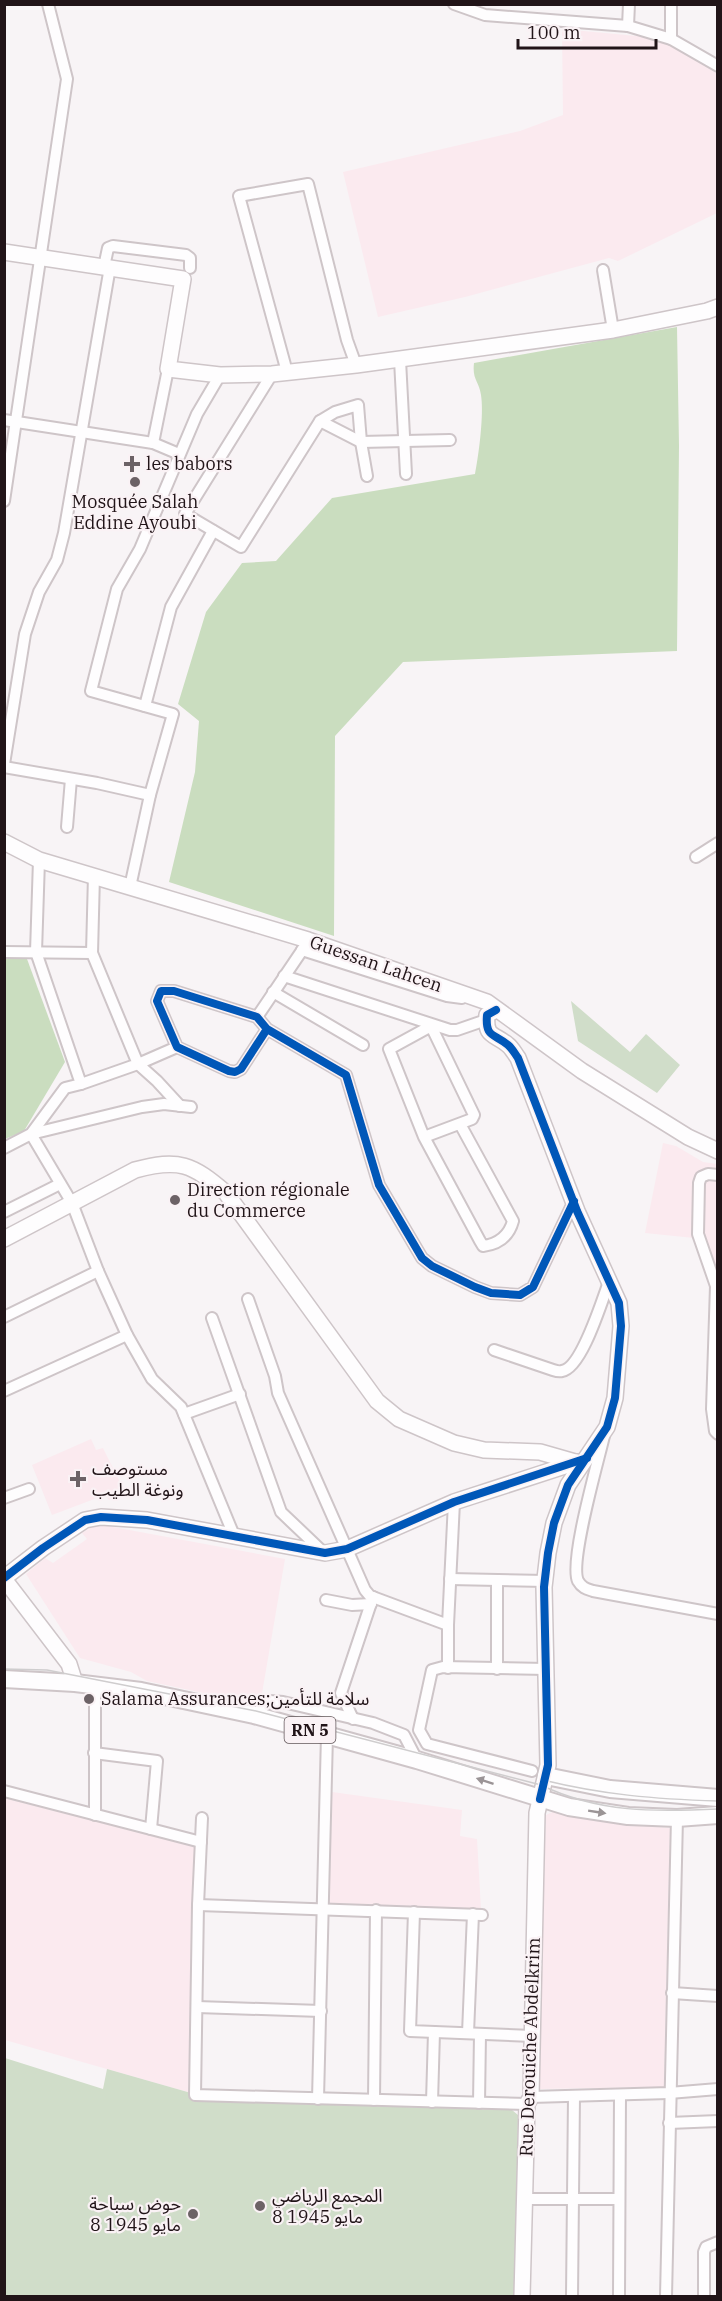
<svg xmlns="http://www.w3.org/2000/svg" width="722" height="2301" font-family="'IBM Plex Serif','Noto Sans Arabic',serif">
<style>
.built{fill:#fbeaef}
.green{fill:#d0ddc9}
.forest{fill:#caddbf}
.lines{fill:none;stroke-linecap:round;stroke-linejoin:round}
.street-casing{stroke:#cec5c8;stroke-width:14}
.secondary-casing{stroke:#cec5c8;stroke-width:18}
.primary-casing{stroke:#cec5c8;stroke-width:20}
.street{stroke:#fefdfe;stroke-width:10}
.secondary{stroke:#fefdfe;stroke-width:15}
.primary{stroke:#fefdfe;stroke-width:16}
.tram{stroke:#cfcdce;stroke-width:1.5}
.cycleway-casing{stroke:#faf2f5;stroke-width:11}
.cycleway{stroke:#0057b8;stroke-width:8}
.oneway{fill:#9b9496}
.poi-dot{fill:#6c6266;stroke:#faf2f5;stroke-width:2}
.labels{text-anchor:middle;stroke-width:4.5;stroke-linejoin:round;paint-order:stroke}
.shield{fill:#faf2f5;stroke:#62575a;stroke-width:1.5}
.shield-label{font-size:16px;font-weight:bold;fill:#211418}
.poi-label{font-size:18px;fill:#211418;stroke:#faf2f5;text-anchor:start}
.street-label{font-size:18px;fill:#211418;stroke:#faf2f5}
</style>
<rect width="100%" height="100%" fill="#f8f4f6"/>
<g class="built">
<polygon points="562,29 658,38 690,54 717,74 717,213 618,261 609,258 465,297 378,317 343,172 520,131 563,115"/>
<polygon points="663,1143 676,1146 703,1162 717,1164 717,1443 712,1430 712,1281 694,1238 645,1233"/>
<polygon points="91,1439 96,1450 103,1448 125,1492 109,1500 105,1495 52,1515 32,1465"/>
<polygon points="97,1524 285,1559 260,1705 147,1681 131,1672 80,1658 26,1574 45,1558 53,1563 87,1539 82,1533"/>
<polygon points="332,1792 462,1810 460,1836 477,1839 481,1909 329,1903"/>
<polygon points="4,1798 196,1847 191,2093 5,2040"/>
<polygon points="556,1810 606,1821 670,1828 664,2087 537,2089 546,1815"/>
</g>
<g class="green">
<polygon points="571,1001 630,1052 646,1034 680,1065 657,1093 578,1041"/>
<polygon points="5,2058 103,2089 107,2069 191,2093 192,2101 512,2110 518,2115 515,2296 5,2296"/>
</g>
<g class="forest">
<path d="M677,327l2,119 -2,205 -274,11 -68,74 -1,200 -165,-54 26,-110 4,-51 -21,-17 28,-92 36,-49 34,-2 56,-63 143,-24c4,-20 9,-60 6,-79 -2,-14 -9,-15 -7,-32z"/>
<polygon points="5,959 27,959 65,1062 24,1131 5,1139"/>
</g>
<g class="lines">
<defs>
<g id="street">
<polyline points="454,4 485,15 628,26 671,39 718,66"/>
<polyline points="628,26 629,4"/>
<polyline points="671,39 671,4"/>
<polyline points="104,267 108,248 113,246 186,255 190,258 190,268"/>
<polyline points="603,270 613,330"/>
<polyline points="400,360 406,474"/>
<polyline points="287,372 239,196 308,184 347,340 356,365"/>
<polyline points="272,374 185,514 241,547 320,421 335,412 358,405 361,442 367,476"/>
<polyline points="4,420 153,443 179,454"/>
<polyline points="320,421 361,442 450,440"/>
<polyline points="153,443 168,369"/>
<polyline points="4,501 67,79 48,4"/>
<polyline points="145,706 171,607 213,531"/>
<polyline points="4,764 25,634 39,592 57,560 64,533 110,267"/>
<polyline points="4,767 97,783 150,795"/>
<polyline points="67,827 71,779"/>
<polyline points="696,857 718,843"/>
<polyline points="130,887 150,795 173,714 91,691 117,589 140,549 197,414 220,375"/>
<polyline points="302,950 447,996 462,998"/>
<polyline points="4,952 92,953"/>
<polyline points="284,976 450,1030 457,1030 486,1020"/>
<polyline points="273,992 363,1045"/>
<polyline points="257,1017 305,946"/>
<polyline points="267,1029 241,1069 235,1072 229,1071 177,1047 157,1001 161,991 174,991 257,1017 267,1029 346,1075 379,1185 422,1258 432,1266 475,1287 491,1293 520,1295 533,1287 574,1201"/>
<polyline points="177,1047 138,1064 157,1081 180,1106"/>
<polyline points="81,1084 138,1064 92,953 94,875"/>
<polyline points="191,1107 164,1104 142,1107 31,1134 72,1203 98,1271 127,1335 152,1379 181,1407 235,1538"/>
<path d="M424,1137l48,-18 2,-4 -43,-89 -42,23 35,88 56,104 3,5c15,-2 26,-10 30,-25l-53,-97"/>
<polyline points="4,1148 31,1134 65,1088 81,1084 36,952 39,860"/>
<polyline points="718,1175 708,1174 701,1177 699,1183 698,1234 716,1286 712,1409 715,1431 718,1434"/>
<polyline points="4,1212 60,1184"/>
<polyline points="248,1299 275,1376 278,1393 365,1590 370,1596 448,1625 454,1502"/>
<polyline points="4,1317 98,1271"/>
<polyline points="212,1318 281,1512 323,1552"/>
<path d="M494,1350l59,20c3,1 6,2 9,1 20,-3 40,-71 47,-89"/>
<polyline points="4,1391 127,1335"/>
<polyline points="184,1414 240,1394"/>
<path d="M604,1436c-6,26 -35,126 -26,145 4,7 9,8 15,10l125,23"/>
<polyline points="4,1498 29,1489"/>
<polyline points="450,1579 545,1581"/>
<polyline points="326,1600 352,1605 371,1604"/>
<polyline points="448,1625 448,1668"/>
<polyline points="497,1669 497,1580"/>
<polyline points="254,1715 270,1701 283,1702 373,1723 404,1735 417,1760"/>
<polyline points="353,1719 341,1693 373,1597"/>
<polyline points="94,1753 157,1761 151,1829"/>
<polyline points="532,1771 427,1744 419,1730 432,1670 443,1667 546,1669"/>
<polyline points="4,1791 201,1842"/>
<polyline points="95,1815 95,1685"/>
<polyline points="202,1818 198,1905 195,2095 527,2104"/>
<polyline points="198,1905 482,1915"/>
<polyline points="414,1912 410,2031 532,2036"/>
<polyline points="672,1993 718,1996"/>
<polyline points="197,2007 321,2011"/>
<polyline points="468,2033 473,1914"/>
<polyline points="531,2097 669,2093 718,2089"/>
<polyline points="318,2099 327,1735"/>
<polyline points="374,2100 376,1910"/>
<polyline points="432,2102 434,2032"/>
<polyline points="479,2103 480,2034"/>
<polyline points="669,2123 718,2121"/>
<polyline points="524,2199 619,2199"/>
<polyline points="572,2296 574,2096"/>
<polyline points="619,2296 620,2095"/>
<polyline points="666,2296 677,1818"/>
<polyline points="704,2296 704,2252 706,2247 718,2242"/>
</g>
<g id="secondary">
<polyline points="4,252 183,279 168,369 220,375 272,374 356,365 613,330 707,311 718,307"/>
<polyline points="4,842 39,860 308,940 487,1002 582,1071 688,1137 718,1151"/>
<path d="M496,1010l-9,5c-2,23 7,18 21,30 4,3 7,9 10,13l59,153 42,92 2,23 -6,72 -8,29 -39,58 -14,38 -6,30 -4,34 4,178 -11,48 -6,284 -4,7 -5,192"/>
<path d="M4,1239l131,-69c44,-12 57,-6 91,23l151,208 22,18 55,24 30,7 56,2 35,10"/>
<polyline points="4,1578 43,1548 85,1520 101,1517 147,1520 325,1553 347,1549 454,1502 577,1462"/>
<polyline points="4,1579 69,1664 75,1683"/>
</g>
<g id="primary">
<polyline points="4,1679 75,1683 141,1691 254,1715 417,1760 569,1807 628,1816 677,1818 718,1815"/>
<polyline points="546,1776 610,1789 718,1798"/>
</g>
</defs>
<use href="#street" class="street-casing"/>
<use href="#secondary" class="secondary-casing"/>
<use href="#primary" class="primary-casing"/>
<use href="#street" class="street"/>
<use href="#secondary" class="secondary"/>
<use href="#primary" class="primary"/>
<g class="tram">
<path d="M4,1669l43,1 209,41 285,74c58,28 113,27 177,24"/>
<path d="M543,1780c61,15 112,19 175,21"/>
</g>
<defs>
<g id="cycleway">
<path d="M496,1010l-9,5c-2,23 7,18 21,30 4,3 7,9 10,13l59,153 42,92 2,23 -6,72 -8,29 -39,58 -14,38 -6,30 -4,34 4,178 -8,34"/>
<polyline points="267,1029 241,1069 235,1072 229,1071 177,1047 157,1001 161,991 174,991 257,1017 267,1029 346,1075 379,1185 422,1258 432,1266 475,1287 491,1293 520,1295 533,1287 574,1201"/>
<polyline points="4,1578 43,1548 85,1520 101,1517 147,1520 325,1553 347,1549 454,1502 587,1458"/>
</g>
</defs>
<use href="#cycleway" class="cycleway-casing"/>
<use href="#cycleway" class="cycleway"/>
</g>
<defs><path id="oneway-solid" d="M-6-.8H1V-3.2L6.5 0L1 3.2V.8H-6Z" transform="scale(1.5)"/></defs>
<g class="oneway">
<use href="#oneway-solid" transform="translate(485 1781) rotate(-162)"/>
<use href="#oneway-solid" transform="translate(597 1812) rotate(9)"/>
</g>
<g class="poi-dot">
<path d="M129 455h6v6h6v6h-6v6h-6v-6h-6v-6h6z"/>
<circle cx="135" cy="482" r="6"/>
<circle cx="175" cy="1200" r="6"/>
<path d="M75 1470h6v6h6v6h-6v6h-6v-6h-6v-6h6z"/>
<circle cx="89" cy="1699" r="6"/>
<circle cx="260" cy="2206" r="6"/>
<circle cx="193" cy="2214" r="6"/>
</g>
<g class="labels">
<rect class="shield" x="284.5" y="1717" width="51" height="26" rx="4.5"/>
<g class="shield-label">
<text x="310" y="1736">RN 5</text>
</g>
<g class="poi-label">
<text x="146" y="470">les babors</text>
<text x="135" y="508" text-anchor="middle">Mosquée Salah<tspan x="135" dy="21">Eddine Ayoubi</tspan></text>
<text x="187" y="1196">Direction régionale<tspan x="187" dy="21">du Commerce</tspan></text>
<text x="92" y="1475">مستوصف<tspan x="92" dy="21">ونوغة الطيب</tspan></text>
<text x="101" y="1705">Salama Assurances;سلامة للتأمين</text>
<text x="272" y="2202">المجمع الرياضي<tspan x="272" dy="21">8 مايو 1945</tspan></text>
<text x="181" y="2210" text-anchor="end">حوض سباحة<tspan x="181" dy="21">8 مايو 1945</tspan></text>
</g>
<g class="street-label">
<text transform="translate(376 964) rotate(19)" y="6">Guessan Lahcen</text>
<text transform="translate(530 2047) rotate(-88)" y="6">Rue Derouiche Abdelkrim</text>
</g>
</g>
<rect width="722" height="2301" fill="none" stroke="#211418" stroke-width="12"/>
<path d="M518 39v9h138v-9" fill="none" stroke="#211418" stroke-width="3"/>
<text x="527" y="39" font-size="18" fill="#211418" stroke="#faf2f5" stroke-width="4.5" paint-order="stroke">100 m</text>
</svg>
